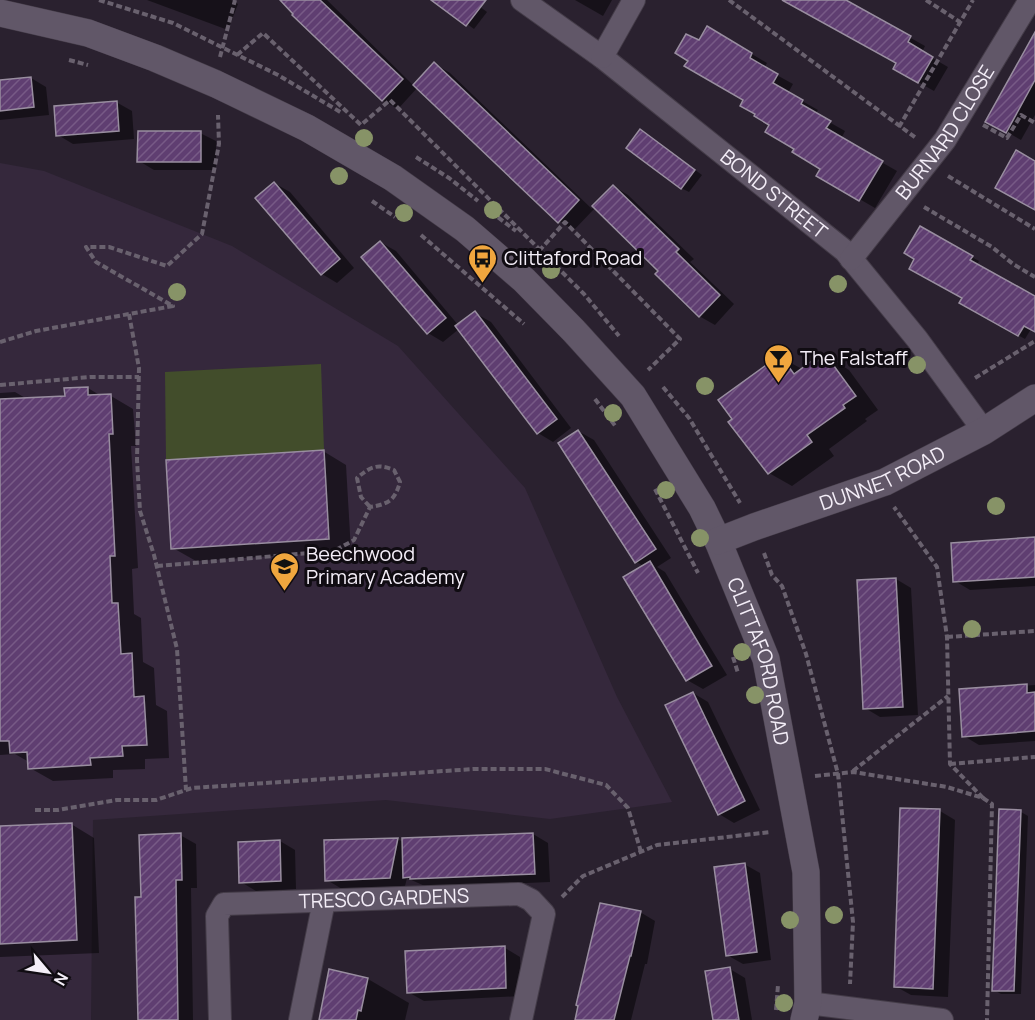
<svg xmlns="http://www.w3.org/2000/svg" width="1035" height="1020" font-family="Manrope,sans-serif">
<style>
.built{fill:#35283c}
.pitch{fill:#424d2b}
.shadow{fill:#0007}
.building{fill:url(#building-hatch);stroke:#998ea0;stroke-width:1.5}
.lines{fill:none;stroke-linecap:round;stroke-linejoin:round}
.minor-casing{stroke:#443c48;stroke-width:24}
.tertiary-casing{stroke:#443c48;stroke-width:28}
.path{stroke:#69616e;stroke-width:4;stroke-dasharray:6 3;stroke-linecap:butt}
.minor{stroke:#615768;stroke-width:22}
.tertiary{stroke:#615768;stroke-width:27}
.tree{fill:#879367}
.labels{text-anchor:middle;stroke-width:6;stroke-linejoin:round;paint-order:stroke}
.street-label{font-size:20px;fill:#f4eef8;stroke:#100c12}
.poi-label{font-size:20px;fill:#f4eef8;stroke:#100c12;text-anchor:start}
</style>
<defs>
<pattern id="building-hatch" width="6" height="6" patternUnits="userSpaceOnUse" patternTransform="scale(1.5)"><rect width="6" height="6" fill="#5f3e71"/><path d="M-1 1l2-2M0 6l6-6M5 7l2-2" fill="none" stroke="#775a86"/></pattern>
</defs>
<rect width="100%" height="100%" fill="#2a212f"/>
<polygon class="built" points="0,163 44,171 232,246 398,346 525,488 617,697 672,802 550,819 386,800 93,820 91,1020 0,1020"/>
<polygon class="pitch" points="321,364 324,450 166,460 165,372"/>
<g class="shadow">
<polygon points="147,0 231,0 238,4 228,30"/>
<polygon points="282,0 327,0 414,86 435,64 450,73 592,209 613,186 628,195 694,259 690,262 734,304 715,325 699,316 660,271 595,208 574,230 559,221 418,87 398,109 382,100"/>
<polygon points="434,0 471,0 487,12 474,29"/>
<polygon points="575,0 612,0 603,16"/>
<polygon points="798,0 843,0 925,46 922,52 948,67 934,91 895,69 898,63"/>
<polygon points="708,28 767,63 764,68 793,84 788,93 818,110 815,114 845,131 841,139 897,171 875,208 818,175 822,168 757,114 699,43"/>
<polygon points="1035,67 1035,115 1021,140 987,121"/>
<polygon points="31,78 46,87 49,115 0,120 0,81"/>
<polygon points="116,102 132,111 134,139 73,144 58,135"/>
<polygon points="200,133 216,141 216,170 154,170 139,161"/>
<polygon points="648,135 702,175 689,192 681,188"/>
<polygon points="274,183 290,192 354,268 337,283 322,274"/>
<polygon points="920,228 979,261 977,265 1035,298 1035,331 1031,329 1025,339 961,303 964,298 916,258"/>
<polygon points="380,242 396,251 459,326 475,313 491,322 571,428 553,442 538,433 459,329 443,342 428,333"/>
<polygon points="827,356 849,370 878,410 865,419 867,421 829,449 834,456 792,486 769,473 780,357 802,369 816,364"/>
<polygon points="88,388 101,396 111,396 133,409 136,446 131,446 138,568 132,569 134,614 141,618 143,662 154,668 156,705 167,711 169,758 145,759 145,769 113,770 113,778 53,781 30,768 29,762 15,754 0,755 0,393 15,392 27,399 66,397"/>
<polygon points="578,431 594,440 671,558 657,567 665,572 727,675 703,689 687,680 625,578 644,566 636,562"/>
<polygon points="323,451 346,465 351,551 196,561 173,548"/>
<polygon points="1035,539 1035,586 970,590 955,581"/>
<polygon points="896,579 911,588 918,715 880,717 865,708"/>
<polygon points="1035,685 1035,741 979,745 964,736 960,690"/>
<polygon points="693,693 708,702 760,810 734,823 719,814"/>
<polygon points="940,811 955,820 948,997 911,995 895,986"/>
<polygon points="1021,812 1028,816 1021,994 1001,994 994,990"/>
<polygon points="71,824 94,838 99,953 0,957 0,828"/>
<polygon points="533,834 548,843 550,882 427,887 407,878 405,886 342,889 327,880 325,841 398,839 404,843"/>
<polygon points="180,835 196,844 197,888 191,888 193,1020 139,1020 143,898"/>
<polygon points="280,841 295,850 296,889 256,891 241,882 240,843"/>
<polygon points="744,864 760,873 771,960 743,964 727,955"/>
<polygon points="640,912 655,921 647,964 645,964 631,1020 576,1020"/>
<polygon points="505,948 520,957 521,996 424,1001 408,992"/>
<polygon points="730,969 745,978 752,1020 715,1020"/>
<polygon points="330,971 368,979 409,1003 405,1020 320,1020"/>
</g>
<g class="building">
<polygon points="280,0 320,0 403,79 382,101 292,15 293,14"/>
<polygon points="431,0 486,0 466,26"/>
<polygon points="782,0 846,0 911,36 908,42 933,57 918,83 893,69 896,63"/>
<polygon points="707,26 752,53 750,58 778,74 773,83 803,100 801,104 831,121 826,128 883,161 859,201 816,176 820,169 792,152 794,149 765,132 769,125 754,116 755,114 740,106 743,100 684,66 688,61 675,53 686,34 699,40"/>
<polygon points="1035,32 1035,80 1006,133 985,122"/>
<polygon points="434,62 579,200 558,223 413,85"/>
<polygon points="31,77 34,107 0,111 0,80"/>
<polygon points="117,101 119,131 56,136 54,106"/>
<polygon points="640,129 695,170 681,189 626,148"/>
<polygon points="138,131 201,131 201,162 137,162"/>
<polygon points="1016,150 1035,161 1035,210 995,188"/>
<polygon points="274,182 340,259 321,275 255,198"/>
<polygon points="613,185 679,249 676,252 720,295 699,317 655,274 658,271 592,206"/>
<polygon points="920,226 973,256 970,260 1035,296 1035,332 1024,326 1018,336 959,303 962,298 909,269 914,259 904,253"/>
<polygon points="380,241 446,318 427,334 361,257"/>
<polygon points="475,311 557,419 537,434 455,326"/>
<polygon points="780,355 794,374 813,360 815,363 826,355 856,396 843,405 845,408 807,435 812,442 768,474 728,422 732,419 718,400"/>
<polygon points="88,387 88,395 111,394 113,434 109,434 115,556 110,556 112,603 118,603 121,654 132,653 134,697 144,696 147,745 122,746 123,756 90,758 91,765 28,769 27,752 10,753 9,741 0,741 0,399 65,396 64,388"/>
<polygon points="578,430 656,549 635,563 558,443"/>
<polygon points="324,450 329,539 171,549 166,460"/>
<polygon points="1035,537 1035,577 953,582 951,543"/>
<polygon points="650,561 712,666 686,681 623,577"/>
<polygon points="896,578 903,707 863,709 857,580"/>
<polygon points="1027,684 1027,693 1035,692 1035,731 962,737 959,689"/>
<polygon points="693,692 745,801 718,815 665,705"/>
<polygon points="900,808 940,809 933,989 894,987"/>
<polygon points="999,809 1021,810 1014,991 992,991"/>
<polygon points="72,823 77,940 0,944 0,826"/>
<polygon points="181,833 182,880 176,880 178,1020 138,1020 135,897 141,897 139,835"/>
<polygon points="533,833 535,874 410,879 410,877 403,878 402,838"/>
<polygon points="398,838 390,878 325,881 324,840"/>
<polygon points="280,840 281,881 239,883 238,842"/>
<polygon points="745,863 757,952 726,956 714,867"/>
<polygon points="600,903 641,911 631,956 630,956 614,1020 575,1020 578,1006 576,1005"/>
<polygon points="505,946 506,988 407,993 405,951"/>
<polygon points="730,967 739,1020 713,1020 705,971"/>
<polygon points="329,969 368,978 361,1011 358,1010 356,1020 319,1020"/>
</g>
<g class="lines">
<defs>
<g id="minor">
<path id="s1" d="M522,0l80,57 243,194 72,88 67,92"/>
<polyline points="602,57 634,0"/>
<path id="s2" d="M851,259l94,-119 85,-140"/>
<polyline points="808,1003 942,1020"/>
<path id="s3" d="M220,1020l-3,-104 7,-12 295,-10 12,6 13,14 -23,106"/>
<polyline points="300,1020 324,901"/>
</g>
<g id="tertiary">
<path id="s4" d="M0,13l88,20 67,25 61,26 91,44 86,50 72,51 59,51 50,51 59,65 69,112 16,33 48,118 40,213 2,131 -4,17"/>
<path id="s5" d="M718,541l36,-14 131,-45 99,-51 51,-33"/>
</g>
</defs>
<use href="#minor" class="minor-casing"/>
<use href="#tertiary" class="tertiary-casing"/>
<g class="path">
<polyline points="99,0 173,23 278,75 342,113"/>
<polyline points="729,0 916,138"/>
<polyline points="926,0 960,22"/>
<polyline points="237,55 263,33 361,125 390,100 584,294 619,336"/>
<polyline points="220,57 235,0"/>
<polyline points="69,60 88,65"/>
<polyline points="983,125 1007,138 1021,115 1035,123"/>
<polyline points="899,127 973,0"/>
<polyline points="416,157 449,178 478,201"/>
<polyline points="948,176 1035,229"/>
<polyline points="372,201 395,217"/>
<polyline points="924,207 992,247 1013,264 1035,277"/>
<polyline points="491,212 516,231"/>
<polyline points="421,235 524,324"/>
<polyline points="539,251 565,222 680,339 648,370"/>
<polyline points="129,314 139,368 137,460 140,511 154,555 177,649 186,790"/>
<polyline points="0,342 36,331 173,306 96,262 86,247 109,247 167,266 202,234 219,144 218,115"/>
<polyline points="975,378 1035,341"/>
<polyline points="0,385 90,377 139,377"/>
<polyline points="663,387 689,418 740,503"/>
<polyline points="595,399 616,427"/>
<polyline points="655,489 698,573"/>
<polyline points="764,553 772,575 782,586 806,654 838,774 853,922 850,984"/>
<path d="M157,566l177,-15 20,-11 16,-33c19,-3 25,-7 30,-25l-6,-12c-17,-7 -24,-3 -37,8l4,19 9,10"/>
<polyline points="947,637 1035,631"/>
<polyline points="733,657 738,673"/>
<polyline points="950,764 1035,757"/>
<polyline points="853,771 948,696"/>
<polyline points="815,776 853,772 947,787 983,798 950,764 947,637 937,567 894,507"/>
<polyline points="983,798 992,804 987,1020"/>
<polyline points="35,810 58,810 117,800 156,800 192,788 474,769 545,769 606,785 628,808 641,852"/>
<polyline points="562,897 583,876 657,845 771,832"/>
<polyline points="776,1010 778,985"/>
</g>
<use href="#minor" class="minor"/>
<use href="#tertiary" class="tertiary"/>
</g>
<g class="tree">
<circle cx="364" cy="138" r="9"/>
<circle cx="339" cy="176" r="9"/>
<circle cx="493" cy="210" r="9"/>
<circle cx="404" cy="213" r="9"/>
<circle cx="551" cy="270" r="9"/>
<circle cx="838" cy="284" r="9"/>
<circle cx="177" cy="292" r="9"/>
<circle cx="917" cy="365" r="9"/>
<circle cx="705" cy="386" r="9"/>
<circle cx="613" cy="413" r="9"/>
<circle cx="666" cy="490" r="9"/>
<circle cx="996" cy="506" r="9"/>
<circle cx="700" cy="538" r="9"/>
<circle cx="972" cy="629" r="9"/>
<circle cx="742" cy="652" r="9"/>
<circle cx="755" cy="695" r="9"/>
<circle cx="834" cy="915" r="9"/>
<circle cx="790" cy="920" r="9"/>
<circle cx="784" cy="1003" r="9"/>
</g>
<defs>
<symbol id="bus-pin" viewBox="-11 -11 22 30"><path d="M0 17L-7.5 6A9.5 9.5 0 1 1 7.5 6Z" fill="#f0a63e" stroke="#100c12"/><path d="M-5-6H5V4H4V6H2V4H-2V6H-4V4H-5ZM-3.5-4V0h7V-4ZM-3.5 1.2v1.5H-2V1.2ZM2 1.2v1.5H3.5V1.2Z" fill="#111"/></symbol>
<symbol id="bar-pin" viewBox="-11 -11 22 30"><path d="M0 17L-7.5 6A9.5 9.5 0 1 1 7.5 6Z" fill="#f0a63e" stroke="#100c12"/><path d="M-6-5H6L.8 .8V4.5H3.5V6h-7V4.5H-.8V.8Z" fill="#111"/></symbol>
<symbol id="school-pin" viewBox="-11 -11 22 30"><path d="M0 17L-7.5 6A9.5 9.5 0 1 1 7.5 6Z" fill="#f0a63e" stroke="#100c12"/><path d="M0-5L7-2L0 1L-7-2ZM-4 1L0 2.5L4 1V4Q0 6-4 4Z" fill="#111"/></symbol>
</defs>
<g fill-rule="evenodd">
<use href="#bus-pin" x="466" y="242" width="33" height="45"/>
<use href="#bar-pin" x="762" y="342" width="33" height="45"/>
<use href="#school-pin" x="268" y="550" width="33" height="45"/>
</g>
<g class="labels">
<g class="street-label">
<text dy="7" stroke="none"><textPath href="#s2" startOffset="158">BURNARD CLOSE</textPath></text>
<text dy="7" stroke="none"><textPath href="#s1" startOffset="318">BOND STREET</textPath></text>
<text dy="7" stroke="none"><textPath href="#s5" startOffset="176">DUNNET ROAD</textPath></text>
<text dy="7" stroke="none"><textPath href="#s4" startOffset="1050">CLITTAFORD ROAD</textPath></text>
<text dy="7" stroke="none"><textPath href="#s3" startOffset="278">TRESCO GARDENS</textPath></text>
</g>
<g class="poi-label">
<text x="504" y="265">Clittaford Road</text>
<text x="800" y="365">The Falstaff</text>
<text x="306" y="561">Beechwood<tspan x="306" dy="23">Primary Academy</tspan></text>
</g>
</g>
<g transform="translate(48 972) rotate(119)" stroke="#100c12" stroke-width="4.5" paint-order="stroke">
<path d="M0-4.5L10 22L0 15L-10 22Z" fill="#f4eef8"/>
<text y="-9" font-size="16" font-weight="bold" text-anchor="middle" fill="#f4eef8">N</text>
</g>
</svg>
